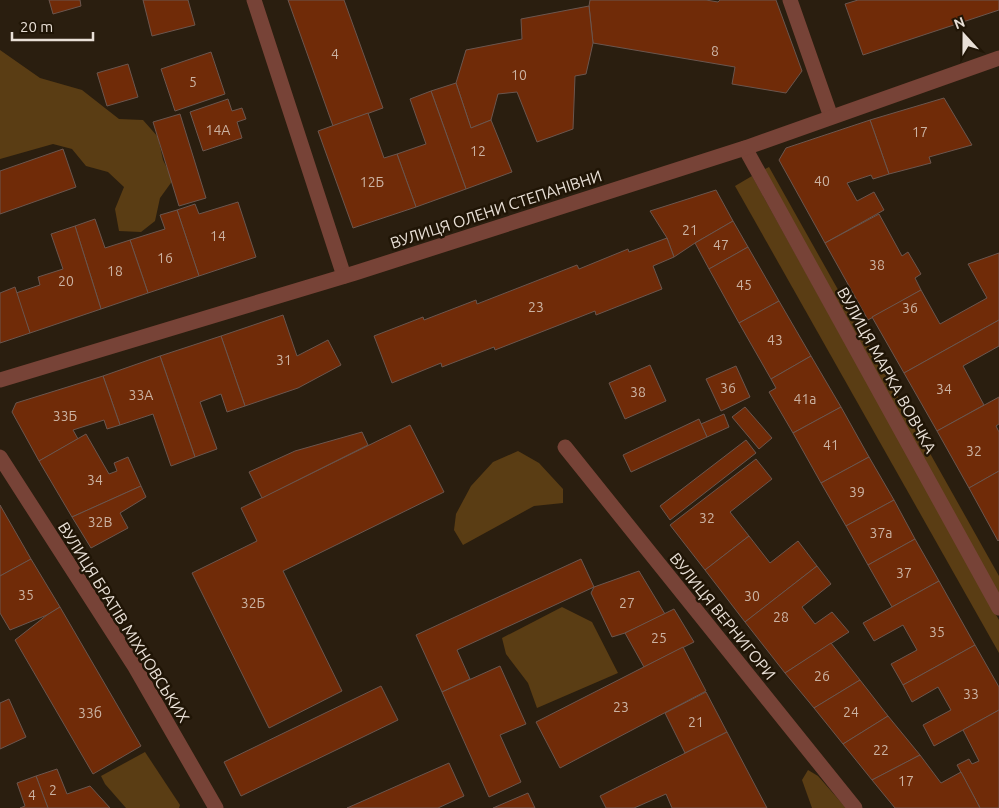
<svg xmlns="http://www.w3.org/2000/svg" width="999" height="808" font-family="Ubuntu,sans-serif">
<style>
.green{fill:#5a3d14}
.building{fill:#702b08;stroke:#6b564e}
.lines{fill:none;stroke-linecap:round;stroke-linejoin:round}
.minor{stroke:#774337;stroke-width:15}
.tertiary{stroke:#774337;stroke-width:15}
.labels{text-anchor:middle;stroke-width:5;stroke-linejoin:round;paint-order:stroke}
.number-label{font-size:14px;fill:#cbb3a3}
.street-label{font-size:16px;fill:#e9e0d7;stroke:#201506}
</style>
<rect width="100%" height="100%" fill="#2a1e0f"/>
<g class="green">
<polygon points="0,50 40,78 82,90 119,119 143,120 158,137 163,160 173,180 160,198 155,221 141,232 119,231 115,209 124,187 108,172 86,166 72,149 53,144 0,159"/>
<polygon points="769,167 999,576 999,602 761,171"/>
<polygon points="752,176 999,620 999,653 735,186"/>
<polygon points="518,451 539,463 563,489 563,503 534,506 463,545 454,530 456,514 471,486 493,462"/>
<polygon points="562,607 592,622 618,673 537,708 528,683 506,654 502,638"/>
<polygon points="145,752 180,805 179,808 126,808 105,784 101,776"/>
<polygon points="808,770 818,776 846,808 812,808 802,780"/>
</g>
<g class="building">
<polygon points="49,0 80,0 81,6 53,14"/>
<polygon points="143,0 188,0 195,25 152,36"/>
<polygon points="288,0 344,0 383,108 333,126"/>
<polygon points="590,0 706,0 718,2 720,0 776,0 802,71 786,93 732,84 735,67 593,43 589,6"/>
<polygon points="858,0 999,0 999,10 863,55 845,4"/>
<polygon points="589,6 593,43 586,74 575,76 573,129 537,142 517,92 498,94 491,120 471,128 456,83 466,50 522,39 521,19"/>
<polygon points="211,52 225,94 175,111 161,69"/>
<polygon points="128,64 138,97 107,106 97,73"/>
<polygon points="456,83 471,128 491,120 512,172 466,189 431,91"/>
<polygon points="431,91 466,189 416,207 397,154 426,144 410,99"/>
<polygon points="944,98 972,145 929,157 931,163 889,174 870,120"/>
<polygon points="228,99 232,111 242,108 246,119 237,122 242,138 203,151 190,112"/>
<polygon points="368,113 384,158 397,154 416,207 353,228 318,131"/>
<polygon points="180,114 206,198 179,206 153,122"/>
<polygon points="870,120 889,174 873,179 871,175 847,183 857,201 874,192 884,210 825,243 779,160 786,148"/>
<polygon points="63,149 76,187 0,214 0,171"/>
<polygon points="716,190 733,221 695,243 674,257 667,238 650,211"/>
<polygon points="238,202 256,257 199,276 177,210 195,204 199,214"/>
<polygon points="177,210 199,276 148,293 130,240 165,229 160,215"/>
<polygon points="879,214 902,256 908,252 921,274 915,278 921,290 868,320 825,243"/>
<polygon points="95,219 105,248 130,240 148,293 101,309 75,226"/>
<polygon points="733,221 748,247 709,269 695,243"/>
<polygon points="75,226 101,309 30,333 16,293 40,285 38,277 63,269 51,234"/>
<polygon points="667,238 674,257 653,266 662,289 596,315 595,311 495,350 494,347 442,367 441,363 392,383 374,336 423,317 424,320 476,300 477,304 577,265 579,269 628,249 629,252"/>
<polygon points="748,247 779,301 739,323 709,269"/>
<polygon points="999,253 999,320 904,373 872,317 921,290 940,324 987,298 968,264"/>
<polygon points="15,287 30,333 0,343 0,293"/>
<polygon points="779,301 811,356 771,379 739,323"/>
<polygon points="283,315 297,356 328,340 341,365 298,388 245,406 221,336"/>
<polygon points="999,320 999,346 963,366 984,405 937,431 904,373"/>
<polygon points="221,336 245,406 227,412 221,394 200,402 217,449 195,457 160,356"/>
<polygon points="160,356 195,457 171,466 153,414 120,425 103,376"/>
<polygon points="811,356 841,407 793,433 769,392 776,388 771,379"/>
<polygon points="650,365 666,401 625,419 609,383"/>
<polygon points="736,366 750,397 721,411 706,379"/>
<polygon points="103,376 120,425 107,429 104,420 73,430 78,439 39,461 12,412 16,403"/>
<polygon points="999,397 999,424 996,426 999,432 999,471 969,488 937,431"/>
<polygon points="745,407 772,438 759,449 732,417"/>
<polygon points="841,407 869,457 821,483 793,433"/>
<polygon points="724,414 729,427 707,437 701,424"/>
<polygon points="699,419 707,437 631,472 623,455"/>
<polygon points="410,425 444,492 283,571 342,691 269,728 192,573 257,541 241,508"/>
<polygon points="362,432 368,445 262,498 249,472 295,451"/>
<polygon points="86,434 109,474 117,471 114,463 128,457 141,486 72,517 39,461"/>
<polygon points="746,440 756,453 670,520 660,506"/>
<polygon points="869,457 894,500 846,526 821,483"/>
<polygon points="756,459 772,479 730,512 749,536 705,570 670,525"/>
<polygon points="999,471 999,540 998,541 969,488"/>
<polygon points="141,486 146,497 120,513 128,528 91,548 72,517"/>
<polygon points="894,500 915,539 868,565 846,526"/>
<polygon points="0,505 31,559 0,576"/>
<polygon points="749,536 770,563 798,541 817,566 745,622 705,570"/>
<polygon points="915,539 939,581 892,607 868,565"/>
<polygon points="31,559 60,607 47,615 10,630 0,613 0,576"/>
<polygon points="581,559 594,587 457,650 470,679 442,692 416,635"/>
<polygon points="817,566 831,584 802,607 815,624 832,612 849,632 785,673 745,622"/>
<polygon points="639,571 665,614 625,633 612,637 591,593 594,587"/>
<polygon points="939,581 975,645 903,685 891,664 917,650 903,625 874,641 863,623"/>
<polygon points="60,607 141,746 93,774 15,640 47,615"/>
<polygon points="674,609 694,642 644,667 625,633"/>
<polygon points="831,643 860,680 814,708 785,673"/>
<polygon points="975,645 999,687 999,710 934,746 923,725 951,710 938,687 912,702 903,685"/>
<polygon points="683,647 706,691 560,768 536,722"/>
<polygon points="500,666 526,724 500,735 521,782 489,797 442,692"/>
<polygon points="860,680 888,716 843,744 814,708"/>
<polygon points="381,686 398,720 241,796 224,762"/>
<polygon points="706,692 727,732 685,753 665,713"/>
<polygon points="9,699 26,737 0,749 0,703"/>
<polygon points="999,710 999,808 980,808 957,765 969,759 972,764 979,761 963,730"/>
<polygon points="888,716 920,755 872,780 843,744"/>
<polygon points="727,732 767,808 672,808 666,794 634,808 606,808 600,796"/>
<polygon points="920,755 941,783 961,772 980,808 895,808 872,780"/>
<polygon points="449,763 464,796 438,808 347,808"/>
<polygon points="57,769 67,794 90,786 110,808 48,808 36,776"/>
<polygon points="36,776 48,808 20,808 25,806 17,783"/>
<polygon points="528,793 535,808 493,808"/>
</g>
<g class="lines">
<g class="minor">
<polyline points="790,0 831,117"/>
<polyline points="745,148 999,608"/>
<polyline points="565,447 855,808"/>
</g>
<g class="tertiary">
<polyline points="254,0 344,276"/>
<polyline points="0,380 355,273 745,148 999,58"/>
<polyline points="0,457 135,667 216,808"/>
</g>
</g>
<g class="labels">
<g class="number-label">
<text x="715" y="56">8</text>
<text x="335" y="59">4</text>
<text x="519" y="80">10</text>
<text x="193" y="87">5</text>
<text x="218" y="135">14А</text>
<text x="920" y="137">17</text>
<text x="478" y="156">12</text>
<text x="822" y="186">40</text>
<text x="372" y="187">12Б</text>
<text x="690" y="235">21</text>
<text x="218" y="241">14</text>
<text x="721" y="250">47</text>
<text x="165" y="263">16</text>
<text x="877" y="270">38</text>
<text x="115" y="276">18</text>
<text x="66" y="286">20</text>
<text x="744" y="290">45</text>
<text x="536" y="312">23</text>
<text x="910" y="313">36</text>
<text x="775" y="345">43</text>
<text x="284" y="365">31</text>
<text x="728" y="393">36</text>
<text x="944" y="394">34</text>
<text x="638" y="397">38</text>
<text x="141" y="400">33А</text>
<text x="805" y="404">41а</text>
<text x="65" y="421">33Б</text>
<text x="831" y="450">41</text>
<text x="974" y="456">32</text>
<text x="95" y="485">34</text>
<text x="857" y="497">39</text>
<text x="707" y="523">32</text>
<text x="100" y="527">32В</text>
<text x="881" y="538">37а</text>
<text x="904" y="578">37</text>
<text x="26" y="600">35</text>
<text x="752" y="601">30</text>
<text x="253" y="608">32Б</text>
<text x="627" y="608">27</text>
<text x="781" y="622">28</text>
<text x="937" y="637">35</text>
<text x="659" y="643">25</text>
<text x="822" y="681">26</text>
<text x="971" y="699">33</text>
<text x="621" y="712">23</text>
<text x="851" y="717">24</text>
<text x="90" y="718">33б</text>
<text x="696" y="727">21</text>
<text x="881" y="755">22</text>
<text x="906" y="786">17</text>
<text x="53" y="795">2</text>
<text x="32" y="800">4</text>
</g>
<g class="street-label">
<text transform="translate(496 209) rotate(-18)" y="6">ВУЛИЦЯ ОЛЕНИ СТЕПАНІВНИ</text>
<text transform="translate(887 370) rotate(61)" y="6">ВУЛИЦЯ МАРКА ВОВЧКА</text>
<text transform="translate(723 616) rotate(51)" y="6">ВУЛИЦЯ ВЕРНИГОРИ</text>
<text transform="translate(124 622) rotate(58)" y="6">ВУЛИЦЯ БРАТІВ МІХНОВСЬКИХ</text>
</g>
</g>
<g transform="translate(964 35) rotate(339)" stroke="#201506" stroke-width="4" paint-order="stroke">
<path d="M0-4L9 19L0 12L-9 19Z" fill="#e9e0d7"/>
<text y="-8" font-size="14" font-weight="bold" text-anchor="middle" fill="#e9e0d7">N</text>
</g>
<path d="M12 32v8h81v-8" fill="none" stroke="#e9e0d7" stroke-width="2.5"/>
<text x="20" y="32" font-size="15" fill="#e9e0d7" stroke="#201506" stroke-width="4" paint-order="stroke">20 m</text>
</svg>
